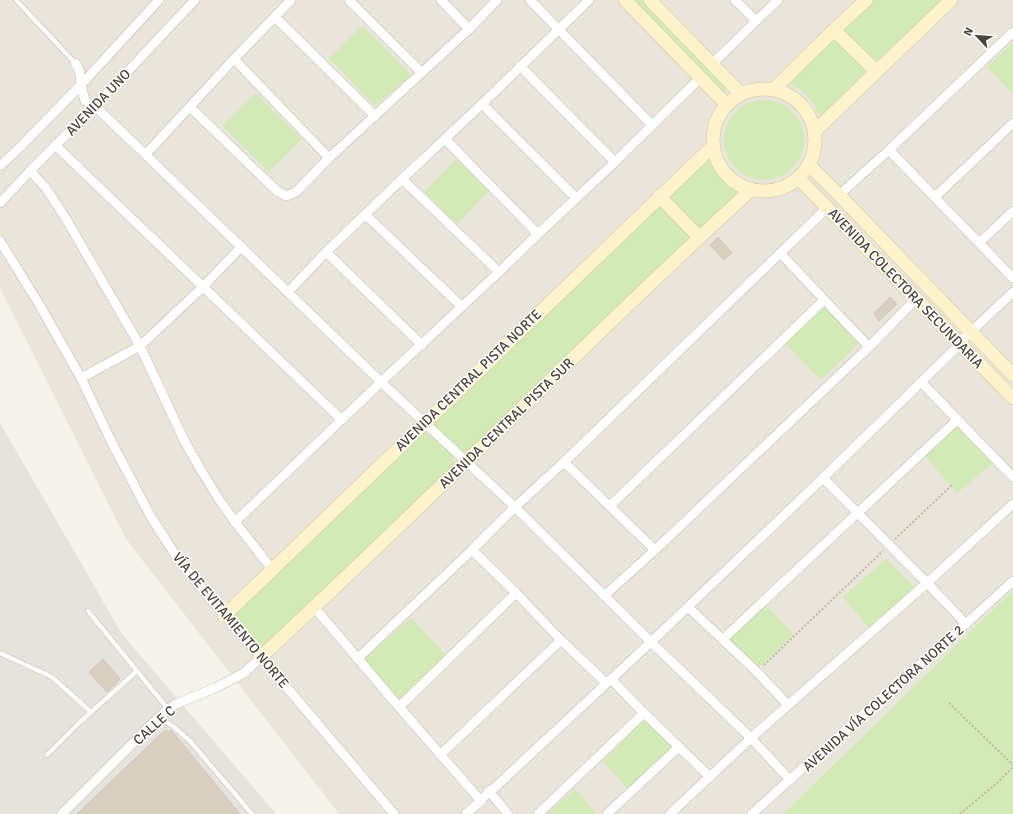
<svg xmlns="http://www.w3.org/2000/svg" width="1013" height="814" font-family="Signika,sans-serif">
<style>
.residential{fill:#eae5da}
.industrial{fill:#e6e2dd}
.green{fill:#d2eab5}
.building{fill:#d8cfc1;stroke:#d3c7b4}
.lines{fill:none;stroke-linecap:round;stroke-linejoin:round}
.lane-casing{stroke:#c2bbae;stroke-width:5.5}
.street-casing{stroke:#c2bbae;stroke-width:10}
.secondary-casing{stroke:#d6c79b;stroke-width:14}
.path{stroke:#c4b79f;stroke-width:2;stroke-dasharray:2 2;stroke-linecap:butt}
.lane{stroke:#fff;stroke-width:4.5}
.street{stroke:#fff;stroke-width:9}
.secondary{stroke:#fff3cd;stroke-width:13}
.labels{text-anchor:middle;stroke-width:3;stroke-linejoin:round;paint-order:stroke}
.street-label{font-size:14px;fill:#4b4439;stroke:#fff}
</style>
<rect width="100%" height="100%" fill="#f6f3ec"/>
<polygon class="residential" points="0,0 1013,0 1013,590 783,814 339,814 126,539 0,288"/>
<polygon class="industrial" points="0,423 122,634 276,814 0,814"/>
<g class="green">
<polygon points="633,0 641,0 726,88 727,90 726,92 724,93"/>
<polygon points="874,0 941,0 879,59 875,61 870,60 846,35 845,31 846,27"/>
<polygon points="363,26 411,75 375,106 329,58"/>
<path d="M834,40h3l27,27 1,3 -2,4 -41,41 -3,-1c-5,-9 -10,-18 -19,-25 -4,-2 -8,-3 -11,-7l41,-40z"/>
<polygon points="1013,42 1013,94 987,67"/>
<polygon points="256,93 302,139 269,172 223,126"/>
<circle cx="764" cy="140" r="40"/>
<path d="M712,156c7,19 13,25 31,34l-39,37 -5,1 -28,-27 1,-11z"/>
<polygon points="456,159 489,191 457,224 424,192"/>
<polygon points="661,206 687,231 689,236 688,242 471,451 465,451 461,450 436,427 435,424 436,420 655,208"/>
<polygon points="823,305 858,344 821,380 785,343"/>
<polygon points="957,423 994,462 957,493 924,455"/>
<path d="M424,432c5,2 26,18 28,23 3,3 2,9 1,13l-186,176 -7,2 -7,-2 -19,-22 1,-12z"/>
<polygon points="886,559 916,589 870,629 843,597"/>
<polygon points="1013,590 1013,814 783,814"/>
<polygon points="765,604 794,635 757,669 727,639"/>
<polygon points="411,618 446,655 403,698 395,697 365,663 366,658"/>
<polygon points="647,716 679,751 633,795 603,761"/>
<polygon points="575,789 597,814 547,814"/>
</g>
<g class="building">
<polygon points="718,237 732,253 724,260 710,245"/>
<polygon points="890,297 897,304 879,321 874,313"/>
<polygon points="103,659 120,679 107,692 89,672"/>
<polygon points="164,731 172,731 240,814 77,814"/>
</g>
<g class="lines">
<defs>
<g id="lane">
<polyline points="16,0 75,63"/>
<polyline points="88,611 168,709"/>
<polyline points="0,653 52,677 91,712"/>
<polyline points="160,717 175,728 190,741 252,814"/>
<polyline points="47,755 80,722 137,671"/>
</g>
<g id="street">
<polyline points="349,0 421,72"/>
<polyline points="441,0 469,29 497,0"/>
<polyline points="530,0 652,125"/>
<polyline points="735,0 756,21"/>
<polyline points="275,17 375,116"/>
<polyline points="234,59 329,158"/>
<path d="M75,63c6,7 5,13 6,22 1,5 3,11 4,16l10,5 286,276 134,125 136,135 100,96 39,42"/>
<polyline points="712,64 778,0"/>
<polyline points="520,66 615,162"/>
<polyline points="482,104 576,198"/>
<polyline points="190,107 277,191 286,196 296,192 329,158 469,29"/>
<polyline points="445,139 538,234"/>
<polyline points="55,145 342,420"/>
<polyline points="889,150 1013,278"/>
<polyline points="146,154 234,59 291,0"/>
<polyline points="0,166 19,148 79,87 159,0"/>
<polyline points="30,171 46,188 66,219 140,346 184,440 201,470 222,504 235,522 272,569"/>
<polyline points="402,179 499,272"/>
<polyline points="839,195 889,150 1013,32"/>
<polyline points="935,197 1013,123"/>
<polyline points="0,203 30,171 95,106 195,0"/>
<polyline points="365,214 462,307"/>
<polyline points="0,241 39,304 81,378 113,445 151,517 178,559 206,594 261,657 394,814"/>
<polyline points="979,243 1013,211"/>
<polyline points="326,252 422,345"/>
<polyline points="780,253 869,347"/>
<polyline points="288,292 326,252 402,179 482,104 589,0"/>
<polyline points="81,378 140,346 203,287 241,247"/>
<polyline points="922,383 1013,477"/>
<polyline points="564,462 655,550"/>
<polyline points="823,478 927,583 966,624"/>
<polyline points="610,506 824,300"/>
<polyline points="235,522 381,382 499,272 538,234 615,162 700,78"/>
<polyline points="472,550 516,593 561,640 606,683"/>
<polyline points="604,596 655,550 869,347 916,299"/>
<polyline points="314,607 399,707 481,801"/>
<polyline points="688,607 757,672 788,705"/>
<polyline points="723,639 957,420"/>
<polyline points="357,659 472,550 515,507 564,462 827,208"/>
<polyline points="611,679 644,713 710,777"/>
<polyline points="399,707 516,593"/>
<polyline points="440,755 561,640"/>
<polyline points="489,791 508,814"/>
<polyline points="62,814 154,722 168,709 176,704 217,687 244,673 261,657"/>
<polyline points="466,814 481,801 489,791 491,791 651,642 823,478 955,349 959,343 1013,292"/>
<polyline points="538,814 644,713"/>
<polyline points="607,814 679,747"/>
<polyline points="670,814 751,738 927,583 1013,504"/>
<path d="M752,814c86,-79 175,-154 261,-233"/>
</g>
<g id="secondary">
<polyline points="625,0 727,105"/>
<polyline points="650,0 741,94"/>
<polyline points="834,30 876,71"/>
<circle cx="764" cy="140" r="51"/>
<polyline points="774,89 834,30 866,0"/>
<polyline points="815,131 951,0"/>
<polyline points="809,165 839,195 1013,375"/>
<polyline points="797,179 802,182 1013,398"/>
<polyline points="659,196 699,237"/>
<polyline points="224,616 713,146"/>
<path d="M261,657c103,-96 204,-194 305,-292 61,-59 122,-118 185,-175"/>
</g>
</defs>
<use href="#lane" class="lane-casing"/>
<use href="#street" class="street-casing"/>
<use href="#secondary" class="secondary-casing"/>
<g class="path">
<polyline points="895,539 952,485"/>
<polyline points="764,665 883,551"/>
<polyline points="949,703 1013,765"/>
<polyline points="960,814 997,783 1013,767"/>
</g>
<use href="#lane" class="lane"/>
<use href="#street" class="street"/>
<use href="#secondary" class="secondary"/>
</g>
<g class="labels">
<g class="street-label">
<text transform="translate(98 102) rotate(-46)" y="5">AVENIDA UNO</text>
<text transform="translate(906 288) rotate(46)" y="5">AVENIDA COLECTORA SECUNDARIA</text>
<text transform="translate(468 380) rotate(-44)" y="5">AVENIDA CENTRAL PISTA NORTE</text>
<text transform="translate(506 423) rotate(-44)" y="5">AVENIDA CENTRAL PISTA SUR</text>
<text transform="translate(231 620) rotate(50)" y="5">VÍA DE EVITAMIENTO NORTE</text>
<text transform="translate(883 698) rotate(-42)" y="5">AVENIDA VÍA COLECTORA NORTE 2</text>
<text transform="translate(154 725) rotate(-42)" y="5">CALLE C</text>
</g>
</g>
<g transform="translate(977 36) rotate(296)" stroke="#ffffff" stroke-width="3" paint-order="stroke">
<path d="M0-3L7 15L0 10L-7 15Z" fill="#4b4439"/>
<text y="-6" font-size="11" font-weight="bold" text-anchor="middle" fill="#4b4439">N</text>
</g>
</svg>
